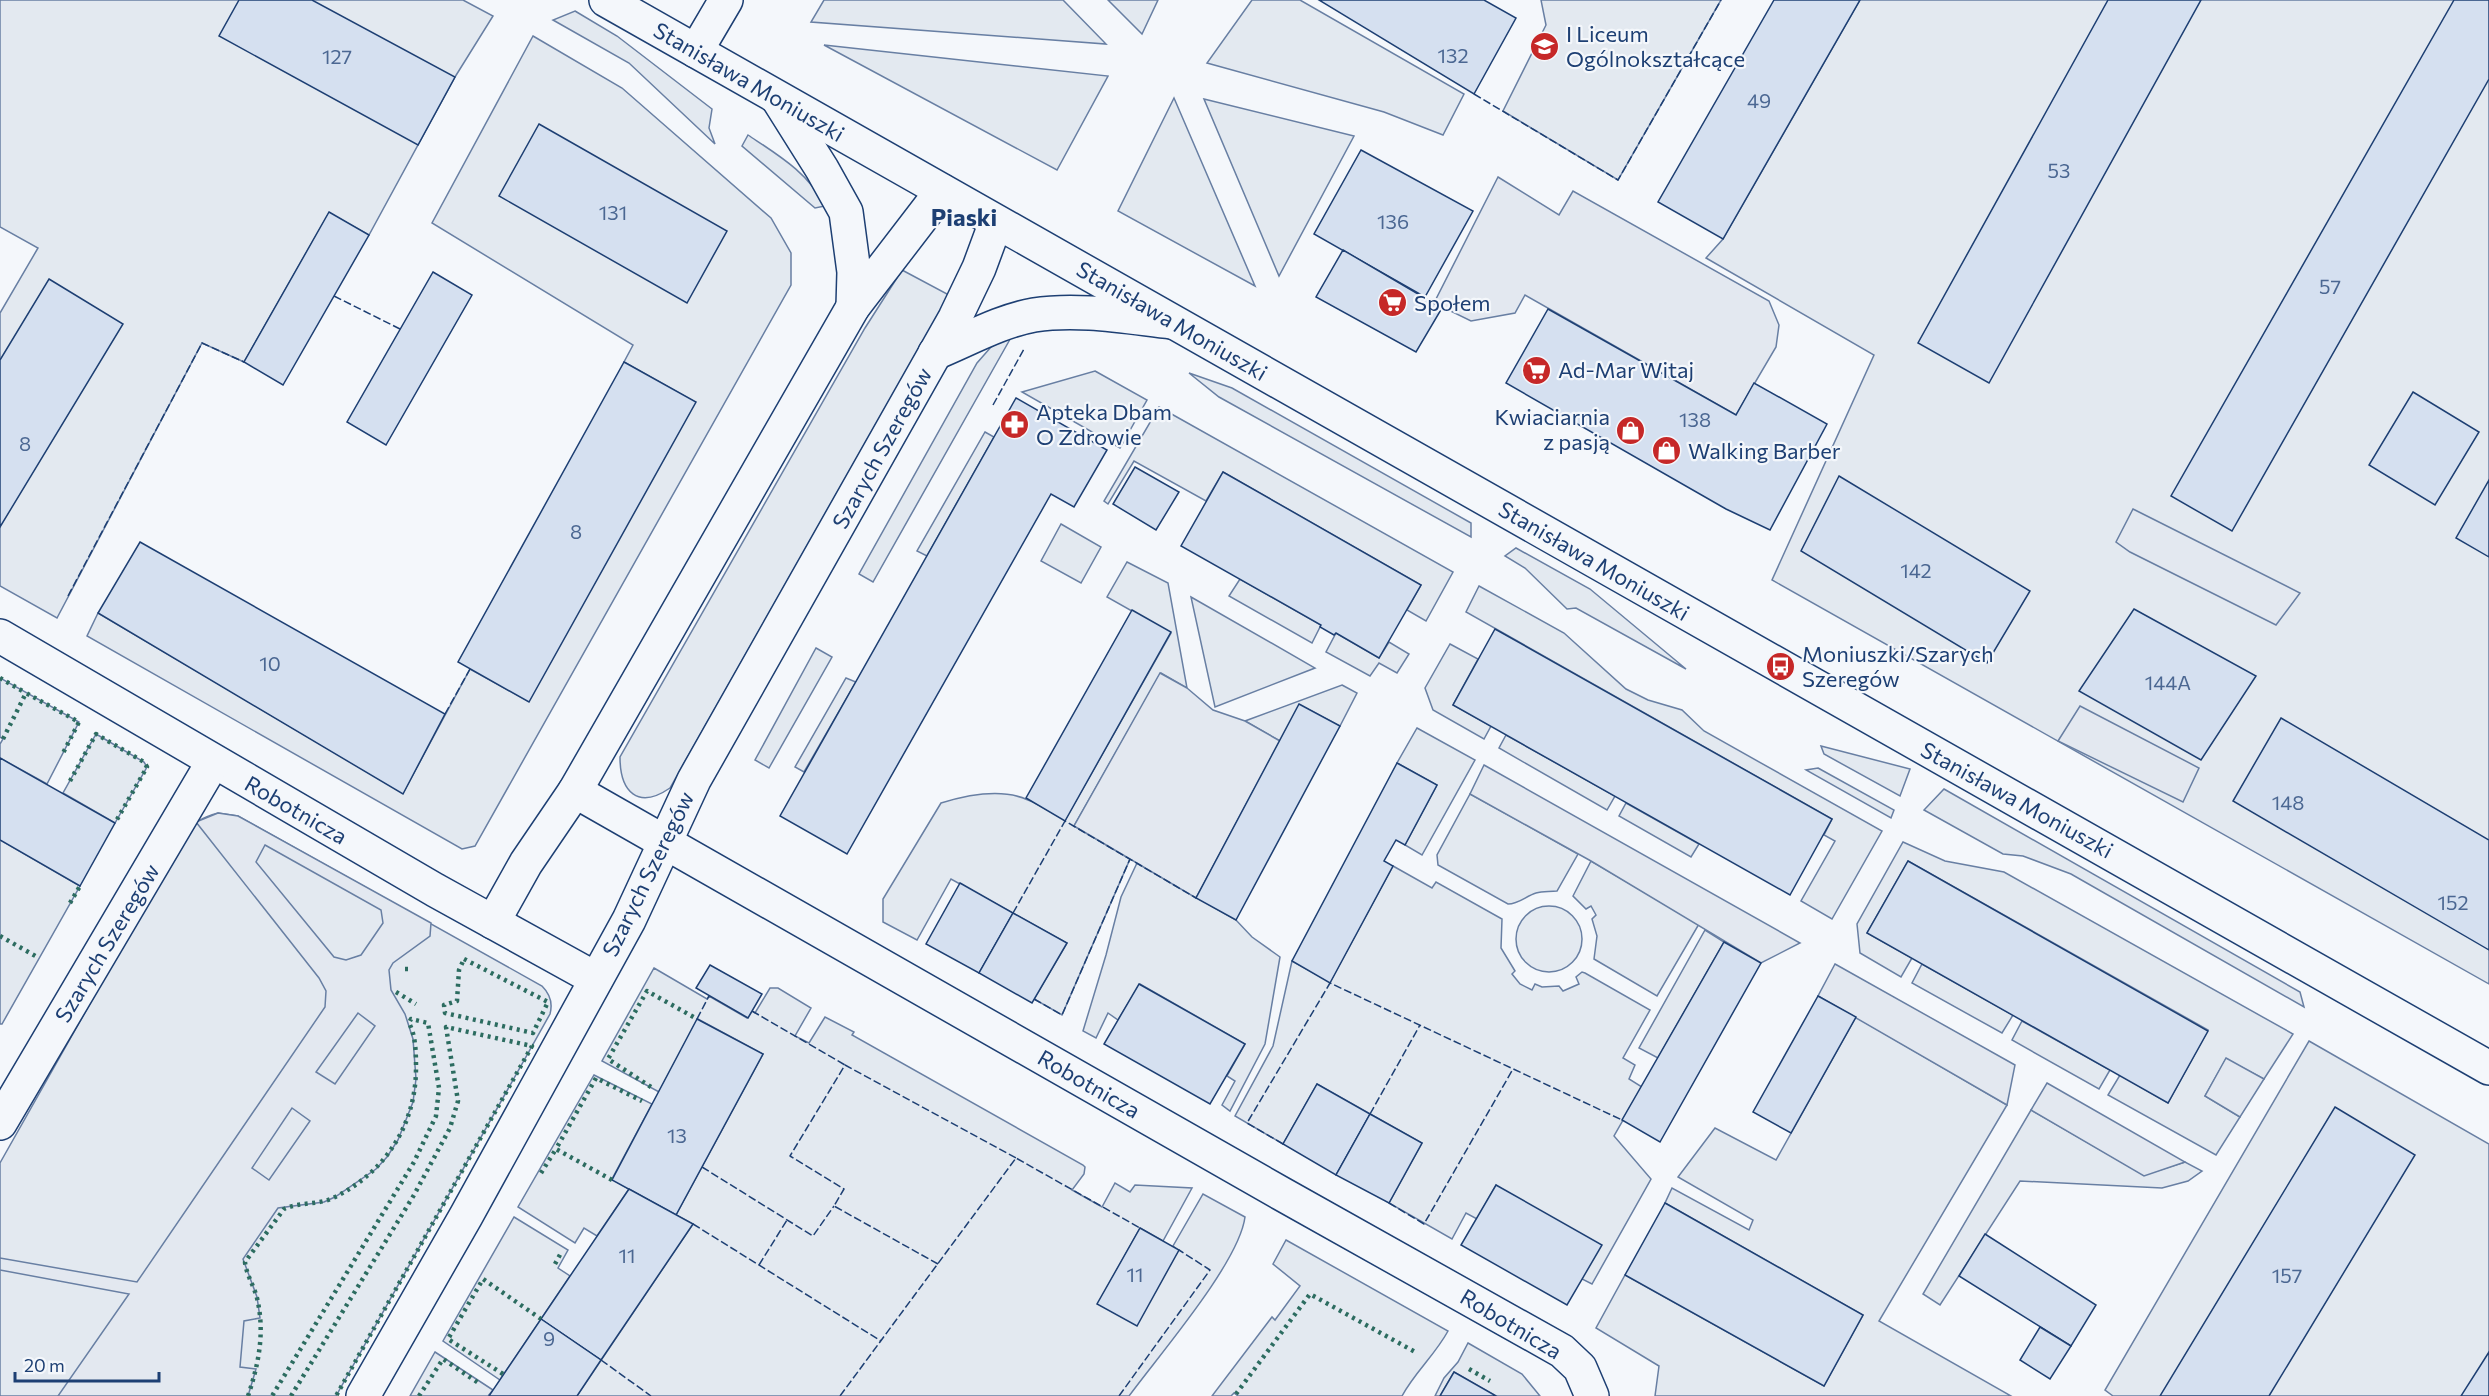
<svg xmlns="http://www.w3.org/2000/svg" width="2489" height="1396" font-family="Commissioner,sans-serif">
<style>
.green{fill:#e3e9f0;stroke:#687fa3;stroke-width:1.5}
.parking{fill:#e3e8f0;stroke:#687fa3;stroke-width:1.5;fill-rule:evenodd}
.building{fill:#d5e0f0;stroke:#1d3f73;stroke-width:1.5}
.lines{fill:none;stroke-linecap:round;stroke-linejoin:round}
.minor-casing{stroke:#1d3f73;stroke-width:36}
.tertiary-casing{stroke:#1d3f73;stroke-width:36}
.minor{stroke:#f4f7fb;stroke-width:33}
.tertiary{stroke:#f4f7fb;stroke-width:33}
.hedge{stroke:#2c6c60;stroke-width:4.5;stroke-dasharray:3 4.5;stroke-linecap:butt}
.fence{stroke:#1d3f73;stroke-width:1.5;stroke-dasharray:8 3;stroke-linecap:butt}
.labels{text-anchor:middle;stroke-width:4.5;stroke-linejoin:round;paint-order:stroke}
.number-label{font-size:20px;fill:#4b6792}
.poi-label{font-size:22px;fill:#1d3f73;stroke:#f4f7fb;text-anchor:start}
.street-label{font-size:22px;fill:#1d3f73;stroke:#f4f7fb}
.neighbourhood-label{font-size:24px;font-weight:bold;fill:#1d3f73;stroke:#f4f7fb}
</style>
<rect width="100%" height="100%" fill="#f4f7fb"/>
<g class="green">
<polygon points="0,0 463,0 493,16 455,77 369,235 329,213 244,362 202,343 57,618 0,586 0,313 38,248 0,227"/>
<polygon points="824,0 1063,0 1106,44 811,22"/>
<polygon points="1108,0 1158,0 1142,34"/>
<polygon points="1252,0 1300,0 1464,94 1443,135 1384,112 1207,63"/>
<polygon points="1541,0 1721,0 1618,180 1503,111 1546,25"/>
<polygon points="1860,0 2489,0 2489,984 1772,580 1874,355 1706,258 1723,239"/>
<polygon points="575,11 617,36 712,109 709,128 715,144 629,63 553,20"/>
<polygon points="533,36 622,88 771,218 791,253 791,285 475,846 462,849 87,636 98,613 403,793 470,669 528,701 695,402 624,362 633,345 432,223"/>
<polygon points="824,45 1108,76 1057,170"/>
<polygon points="1174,98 1255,286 1118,211"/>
<polygon points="1204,99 1354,136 1279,276"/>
<path d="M748,135c30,20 61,38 77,71l-10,2 -73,-62z"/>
<path d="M902,270l47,25 -279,493c-32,22 -50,4 -50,-31l245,-429z"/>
<polygon points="1013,334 873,582 859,574 977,363 991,347"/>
<polygon points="1095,371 1147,400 1120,448 1022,392"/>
<polygon points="1189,373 1232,388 1471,523 1471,537 1219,397"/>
<polygon points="1159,407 1453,572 1426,621 1407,610 1421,585 1223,472 1206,501 1134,461 1108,504 1104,501"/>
<polygon points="985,432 994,437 927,556 917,551"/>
<polygon points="1061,524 1101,547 1081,583 1041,561"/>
<polygon points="1516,548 1590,589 1686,669 1576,608 1567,609 1525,568 1505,556"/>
<path d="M1127,562l41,21 19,105 -26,-15 -87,153 56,33 -68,156 -28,-16 33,-56 -116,-64 -34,61 -34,-18v-23l58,-96c26,-8 61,-15 87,-3 13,5 25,14 37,20l106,-187 -64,-36z"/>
<polygon points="1240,579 1321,625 1312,643 1229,596"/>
<polygon points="1479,586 1564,633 1626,689 1648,700 1682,710 1704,731 1882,831 1832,919 1801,901 1835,841 1824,835 1832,819 1466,612"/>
<polygon points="1191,597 1315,668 1215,707"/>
<polygon points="1336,633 1379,658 1389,642 1409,654 1397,673 1379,663 1370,676 1326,652"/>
<polygon points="1450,644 1478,659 1453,705 1491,726 1484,739 1433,710 1425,688"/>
<polygon points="816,648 832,657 769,768 755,760"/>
<polygon points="0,678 79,722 47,784 0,758 0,744 3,739 0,737"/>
<polygon points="846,678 856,682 804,772 795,767"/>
<polygon points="1342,685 1357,693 1340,726 1300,705 1280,741 1245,721"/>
<polygon points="1417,728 1475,760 1422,855 1405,845 1437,785 1397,763"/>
<polygon points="96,734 144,762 147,767 115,823 63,793"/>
<polygon points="1506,735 1615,796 1607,810 1499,748"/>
<polygon points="1821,746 1910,769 1900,796 1824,754"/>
<polygon points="1818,768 1894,810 1891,818 1806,770"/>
<polygon points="1944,789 2300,992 2304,1007 2071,874 2023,856 2003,854 1924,810"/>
<path d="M1470,794l108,60 -21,37c-8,1 -14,0 -21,2 -10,3 -17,11 -28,11l-70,-39 -1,-10z"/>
<polygon points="1626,803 1699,844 1691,857 1619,816"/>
<path d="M218,813l20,3 304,170c8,8 11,17 8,28l-214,382h-336v-233l184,-326c9,-14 18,-20 34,-24z"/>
<polygon points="0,840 80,886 2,1024 0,1024"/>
<polygon points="1903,842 1945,861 2004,872 2293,1034 2264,1079 2226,1059 2205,1096 2240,1117 2216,1155 2108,1095 2120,1075 2168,1103 2208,1030 1908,861 1867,933 1912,958 1901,977 1860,953 1857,924"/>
<polygon points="1591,861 1699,924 1657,996 1594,959 1597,936 1592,919 1596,915 1591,906 1586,909 1573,896"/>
<polygon points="1137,863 1236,920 1252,937 1280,957 1265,1044 1230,1111 1222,1105 1235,1081 1227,1076 1245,1044 1140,984 1118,1020 1108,1013 1096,1038 1083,1031 1106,955 1121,897"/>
<polygon points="1393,866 1432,888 1436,882 1502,919 1501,948 1515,971 1512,974 1520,984 1532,990 1535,984 1542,987 1559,986 1563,991 1579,984 1576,977 1582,972 1585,973 1650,1010 1623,1058 1635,1065 1629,1079 1642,1087 1614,1136 1651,1179 1592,1284 1582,1279 1496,1185 1477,1219 1466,1213 1452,1239 1389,1203 1422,1143 1317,1084 1283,1144 1235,1116 1273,1046 1292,961 1330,982"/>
<circle cx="1549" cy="939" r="33"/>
<polygon points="1705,930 1724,942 1658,1058 1639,1048"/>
<polygon points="1922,964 2013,1015 2002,1033 1912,983"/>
<path d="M654,968l53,31 2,-3 38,22 5,-7 3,2 15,-25h8l33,20 -16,28 14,7 16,-26 29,15 -2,3 231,130 2,2 -1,7 -12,16 30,17 13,-24 15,9 5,-7 57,3 -29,53 -23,-13 -42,76 80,-54 -5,-4 30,-52 42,23c-6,46 -86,138 -116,179h-552l116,-172 -17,-9 87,-161 -65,-35 -39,73 -57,-31z"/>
<polygon points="1856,1017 2007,1105 1879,1321 2011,1396 1655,1396 1659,1366 1596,1328 1625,1275 1824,1386 1863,1315 1665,1203 1672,1188 1749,1230 1753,1220 1678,1177 1715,1128 1776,1160"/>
<polygon points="2022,1021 2110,1070 2099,1089 2012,1040"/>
<polygon points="2309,1041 2489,1144 2489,1396 2113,1396 2105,1390"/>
<polygon points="594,1075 652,1104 612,1179 629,1189 597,1236 584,1228 575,1243 518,1207"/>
<polygon points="2031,1110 2144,1175 2185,1162 2202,1171 2188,1181 2162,1188 2020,1181 1940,1305 1923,1294"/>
<polygon points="514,1217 568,1250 558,1268 570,1276 500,1380 443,1341"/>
<path d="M1286,1240l162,91c-13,24 -33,41 -46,65h-164l-4,-3 -3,3h-19l60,-79 3,3 25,-34 -27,-22z"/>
<polygon points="1468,1343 1522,1374 1540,1396 1496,1396 1454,1372 1440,1396 1435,1396 1444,1378 1458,1362"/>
<polygon points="435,1352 493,1390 488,1396 410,1396"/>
</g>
<g class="parking">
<polygon points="1498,177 1559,215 1573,191 1769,301 1779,325 1776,347 1736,415 1525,295 1515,313 1471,321 1434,303"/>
<polygon points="2133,509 2300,593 2276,625 2130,552 2116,542"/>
<polygon points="1160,673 1187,688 1213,710 1245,721 1280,741 1196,898 1074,826"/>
<polygon points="2080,706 2199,768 2183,802 2058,741"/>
<polygon points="1484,765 1800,943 1761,963 1591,861 1470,794"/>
<path d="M218,813l20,3 193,107 -1,13 -37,27 -4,7 2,20 14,24 8,25 3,40 -3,23 -15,38 -11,17 -11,12 -41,28 -11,5 -46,6 -35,51 14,38 3,21 -16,3 -4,46 16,2 -8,27h-190l71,-102 -129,-24v-12l137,24 188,-275 1,-16 -7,-13 -123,-156zM265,845l116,65 2,13 -22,32 -15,5 -12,-3 -78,-95zM358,1013l17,13 -40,58 -19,-12zM292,1108l18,13 -41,59 -17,-12z"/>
<polygon points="1835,964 2015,1065 2007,1105 1818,996"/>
<polygon points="2226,1058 2264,1079 2240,1117 2205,1096"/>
<polygon points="2047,1083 2185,1162 2144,1176 2031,1110"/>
</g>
<g class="building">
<polygon points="239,0 312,0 455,77 418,145 219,36"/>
<polygon points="1319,0 1484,0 1516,18 1474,94"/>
<polygon points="1774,0 1860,0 1723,239 1658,202"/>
<polygon points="2108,0 2201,0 1989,383 1918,343"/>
<polygon points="2454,0 2489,0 2489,79 2232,531 2171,496"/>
<polygon points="539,124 727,231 687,303 499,196"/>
<polygon points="1361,150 1473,211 1425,297 1314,234"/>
<polygon points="329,212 369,235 283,385 244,362"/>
<polygon points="1343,250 1442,308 1416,352 1316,297"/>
<polygon points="433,272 472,295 386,445 347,422"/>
<polygon points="49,279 123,324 0,527 0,360"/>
<polygon points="1548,309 1736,415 1754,383 1827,424 1770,530 1726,509 1506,383"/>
<polygon points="624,362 696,402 529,702 458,662"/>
<polygon points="2413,392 2479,432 2435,505 2369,465"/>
<polygon points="1016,398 1107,450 1074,507 1051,494 847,854 780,816"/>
<polygon points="1135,467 1179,492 1156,530 1113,504"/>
<polygon points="1223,472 1421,585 1379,658 1336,633 1334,635 1320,627 1321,625 1181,546"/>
<polygon points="1839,476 2030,591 1987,663 1801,551"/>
<polygon points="2489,480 2489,557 2456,538"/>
<polygon points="140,542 445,714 403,794 98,613"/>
<polygon points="2134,609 2256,676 2201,760 2079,691"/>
<polygon points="1132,610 1171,632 1065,821 1026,798"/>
<polygon points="1495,629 1832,819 1790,895 1453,705"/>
<polygon points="1299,704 1340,726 1236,920 1196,898"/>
<polygon points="2281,718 2489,840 2489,950 2233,801"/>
<polygon points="0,758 115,823 80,886 0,840"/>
<polygon points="1397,763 1437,785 1405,845 1396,840 1384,861 1393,866 1330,983 1292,961"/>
<polygon points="1908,861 2208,1031 2168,1103 1867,933"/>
<polygon points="960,883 1013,913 979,973 926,944"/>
<polygon points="1013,913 1067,943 1032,1003 979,973"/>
<polygon points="1724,942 1761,963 1660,1142 1622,1120"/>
<polygon points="710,965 762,994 748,1018 696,988"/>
<polygon points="1139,984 1245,1044 1210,1104 1104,1044"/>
<polygon points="1818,996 1856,1017 1791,1133 1753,1112"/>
<polygon points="697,1019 763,1054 676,1215 612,1180"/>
<polygon points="1317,1084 1370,1114 1336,1175 1283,1144"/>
<polygon points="2335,1107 2415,1155 2269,1396 2160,1396"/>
<polygon points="1370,1114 1422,1143 1389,1203 1336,1175"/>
<polygon points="1496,1185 1602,1245 1567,1305 1461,1245"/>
<polygon points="629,1189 693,1224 601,1360 541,1319"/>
<polygon points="1665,1203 1863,1315 1824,1386 1625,1275"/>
<polygon points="1140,1228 1179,1250 1137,1326 1097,1304"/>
<polygon points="1985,1234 2096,1305 2071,1346 1959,1276"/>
<polygon points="541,1319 601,1360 577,1396 489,1396"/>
<polygon points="2040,1327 2071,1346 2050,1379 2020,1360"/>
<polygon points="2489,1352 2489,1396 2461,1396"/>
<polygon points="1454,1372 1496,1396 1440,1396"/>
</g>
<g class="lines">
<defs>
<g id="minor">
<polyline points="778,99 822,169 846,212 854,272 853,307"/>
<path d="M935,353c32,-13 65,-32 99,-38 45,-7 93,2 138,7"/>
<polyline points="0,636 435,890 596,979"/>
<polyline points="575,791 1282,1194 1562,1351 1580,1368 1592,1396"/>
<polyline points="493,922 526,863 575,791 853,307 942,191"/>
<polyline points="0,1123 213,762"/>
<polyline points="363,1396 466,1216 629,920 694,780 955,318 979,268 996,222"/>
</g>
<g id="tertiary">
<polyline points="606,0 2489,1068"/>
<polyline points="696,51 726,0"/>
</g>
</defs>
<use href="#minor" class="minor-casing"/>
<use href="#tertiary" class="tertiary-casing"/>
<use href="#minor" class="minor"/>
<use href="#tertiary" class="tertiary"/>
<g class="hedge">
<polyline points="0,678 26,693"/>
<polyline points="3,739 26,693 79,722 62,755"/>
<polyline points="70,781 96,734 144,762 147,767 115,823"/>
<polyline points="70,903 80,886"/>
<polyline points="0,936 39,958"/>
<polygon points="464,959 548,1002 533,1033 445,1013 444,1005 457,1001 459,970"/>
<polyline points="405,969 409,969"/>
<polyline points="396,992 416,1004"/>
<polyline points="651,1087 608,1059 647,991 697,1019"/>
<polyline points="541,1173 556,1149"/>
<polyline points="612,1180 556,1149 596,1078 642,1101"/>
<polyline points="555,1264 562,1251"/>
<polyline points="1469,1369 1490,1381"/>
<polyline points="503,1374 448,1339 483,1279 541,1319"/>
<polyline points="1236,1394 1310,1294 1417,1353"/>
<path d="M248,1396c11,-33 17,-64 9,-98 -3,-12 -11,-24 -12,-36l39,-53c15,-7 34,-4 49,-11 52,-25 83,-73 83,-130 0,-14 0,-32 -7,-45l2,-4 17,4 11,65 -3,28 -22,46 -142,234"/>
<polyline points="291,1396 414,1195 450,1128 458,1101 446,1027 532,1046 336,1396"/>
<polyline points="419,1396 443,1359 480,1384"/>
</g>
<g class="fence">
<polyline points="1474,94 1618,180 1721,0"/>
<polyline points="334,296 400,329"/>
<polyline points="993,405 1024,349"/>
<polyline points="68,596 202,343 244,362"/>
<polyline points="445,714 470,669"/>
<polyline points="1013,913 1065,821 1196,898"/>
<polyline points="1034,999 1062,1015 1130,859"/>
<polyline points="752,1011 845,1065"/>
<polyline points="697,1019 709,996"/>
<polyline points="1370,1114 1420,1025"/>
<polyline points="1283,1144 1247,1123 1330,983 1622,1120"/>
<polyline points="702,1167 813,1236 834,1206"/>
<polyline points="1389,1203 1424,1224 1513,1069"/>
<polyline points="693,1224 881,1341"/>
<polyline points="938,1264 834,1206 844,1189 790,1156 845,1065 1016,1158"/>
<polyline points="759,1265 787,1220"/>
<polyline points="601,1360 651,1396"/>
<polyline points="840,1396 1016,1158 1140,1228"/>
<polyline points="1119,1396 1210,1270 1179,1250"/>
</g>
</g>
<defs>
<symbol id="school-disc" viewBox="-11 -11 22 22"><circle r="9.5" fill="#c62828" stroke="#f4f7fb"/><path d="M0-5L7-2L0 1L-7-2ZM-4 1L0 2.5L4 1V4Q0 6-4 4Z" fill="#fff"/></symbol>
<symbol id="supermarket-disc" viewBox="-11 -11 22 22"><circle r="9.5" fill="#c62828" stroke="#f4f7fb"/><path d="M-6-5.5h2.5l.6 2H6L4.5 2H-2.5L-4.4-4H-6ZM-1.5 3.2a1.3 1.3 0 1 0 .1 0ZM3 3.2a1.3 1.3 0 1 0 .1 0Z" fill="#fff"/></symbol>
<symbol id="pharmacy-disc" viewBox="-11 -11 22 22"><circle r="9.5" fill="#c62828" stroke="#f4f7fb"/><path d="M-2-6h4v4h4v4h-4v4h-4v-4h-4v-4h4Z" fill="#fff"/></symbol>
<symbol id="shop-disc" viewBox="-11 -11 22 22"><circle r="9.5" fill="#c62828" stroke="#f4f7fb"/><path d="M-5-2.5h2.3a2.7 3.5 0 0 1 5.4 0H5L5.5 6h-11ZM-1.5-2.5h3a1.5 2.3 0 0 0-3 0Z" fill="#fff"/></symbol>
<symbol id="bus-disc" viewBox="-11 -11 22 22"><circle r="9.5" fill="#c62828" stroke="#f4f7fb"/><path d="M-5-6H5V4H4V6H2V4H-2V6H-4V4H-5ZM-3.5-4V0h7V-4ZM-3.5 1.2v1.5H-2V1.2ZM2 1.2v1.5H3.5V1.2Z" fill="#fff"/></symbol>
</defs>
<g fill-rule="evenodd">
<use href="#school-disc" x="1528" y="30" width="33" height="33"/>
<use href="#supermarket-disc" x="1376" y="286" width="33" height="33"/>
<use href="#supermarket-disc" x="1520" y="354" width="33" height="33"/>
<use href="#pharmacy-disc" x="998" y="408" width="33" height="33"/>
<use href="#shop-disc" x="1614" y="414" width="33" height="33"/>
<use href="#shop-disc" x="1650" y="434" width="33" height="33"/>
<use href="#bus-disc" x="1764" y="650" width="33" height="33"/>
</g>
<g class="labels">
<g class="number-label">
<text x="1453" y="63">132</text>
<text x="337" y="64">127</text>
<text x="1759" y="108">49</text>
<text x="2059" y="178">53</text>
<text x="613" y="220">131</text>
<text x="1393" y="229">136</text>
<text x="2330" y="294">57</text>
<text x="1695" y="427">138</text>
<text x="25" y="451">8</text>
<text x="576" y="539">8</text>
<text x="1916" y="578">142</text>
<text x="270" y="671">10</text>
<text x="2168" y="690">144A</text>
<text x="2288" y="810">148</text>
<text x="2453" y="910">152</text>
<text x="677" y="1143">13</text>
<text x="627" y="1263">11</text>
<text x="1135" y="1282">11</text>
<text x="2287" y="1283">157</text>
<text x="549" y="1346">9</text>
</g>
<g class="poi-label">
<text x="1566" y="42">I Liceum<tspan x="1566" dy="25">Ogólnokształcące</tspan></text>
<text x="1414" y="311">Społem</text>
<text x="1558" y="378">Ad-Mar Witaj</text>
<text x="1036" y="420">Apteka Dbam<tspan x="1036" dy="25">O Zdrowie</tspan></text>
<text x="1610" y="425" text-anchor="end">Kwiaciarnia<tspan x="1610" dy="25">z pasją</tspan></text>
<text x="1688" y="459">Walking Barber</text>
<text x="1802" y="662">Moniuszki/Szarych<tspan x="1802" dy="25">Szeregów</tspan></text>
</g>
<g class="street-label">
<text transform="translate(749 82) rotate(30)" y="8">Stanisława Moniuszki</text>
<text transform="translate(1172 321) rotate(30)" y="8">Stanisława Moniuszki</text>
<text transform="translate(882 448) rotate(-61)" y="8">Szarych Szeregów</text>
<text transform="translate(1594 561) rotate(30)" y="8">Stanisława Moniuszki</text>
<text transform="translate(2017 800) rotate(29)" y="8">Stanisława Moniuszki</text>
<text transform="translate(296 810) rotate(30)" y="8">Robotnicza</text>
<text transform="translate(648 874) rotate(-64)" y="8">Szarych Szeregów</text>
<text transform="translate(107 943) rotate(-59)" y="8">Szarych Szeregów</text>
<text transform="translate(1089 1084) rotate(30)" y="8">Robotnicza</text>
<text transform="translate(1511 1324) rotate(31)" y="8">Robotnicza</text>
</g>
<g class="neighbourhood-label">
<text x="964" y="226">Piaski</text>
</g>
</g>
<path d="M15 1372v9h144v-9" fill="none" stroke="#1d3f73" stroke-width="3"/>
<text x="24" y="1372" font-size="18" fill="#1d3f73" stroke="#f4f7fb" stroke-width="4.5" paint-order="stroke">20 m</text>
</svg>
